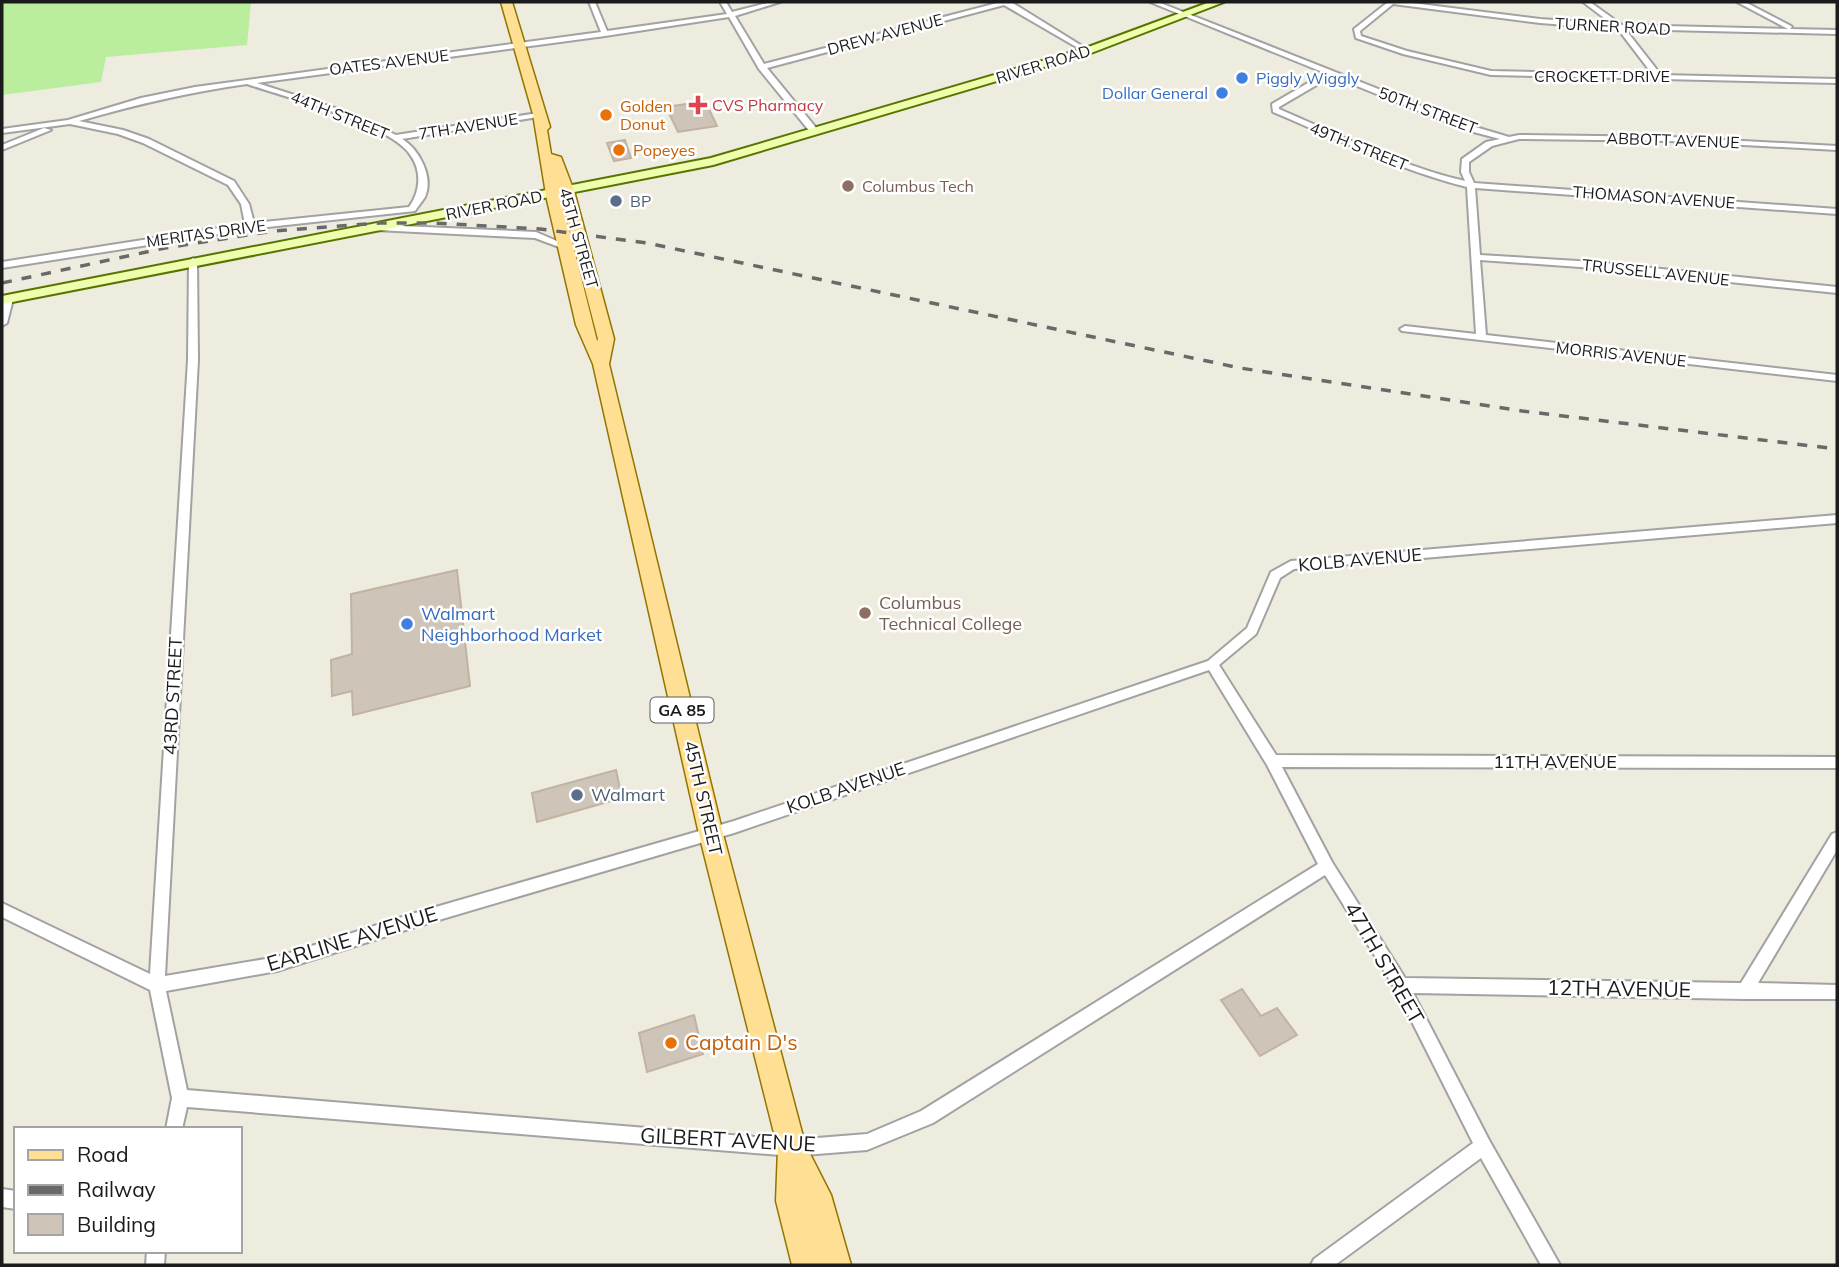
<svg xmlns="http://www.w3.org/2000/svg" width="1839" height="1267" font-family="Mulish,sans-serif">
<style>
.grass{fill:#bbed9f}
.building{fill:#cec4b8;stroke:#c0b3a1;stroke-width:2}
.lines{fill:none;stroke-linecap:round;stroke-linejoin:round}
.street-casing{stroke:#a2a2a2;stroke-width:4}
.secondary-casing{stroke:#587400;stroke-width:4}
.primary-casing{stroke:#927500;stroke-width:3}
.street{fill:#fff;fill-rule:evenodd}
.secondary{fill:#effeac;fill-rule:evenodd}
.primary{fill:#ffdf93;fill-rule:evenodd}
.rail{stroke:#696969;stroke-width:3.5;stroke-dasharray:10 10;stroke-linecap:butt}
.shop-dot{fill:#3f7fe0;stroke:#fff;stroke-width:2.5}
.health-dot{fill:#e0444e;stroke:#fff;stroke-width:2.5}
.food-dot{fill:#e8710a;stroke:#fff;stroke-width:2.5}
.education-dot{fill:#8d6e63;stroke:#fff;stroke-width:2.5}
.service-dot{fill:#5c6f8a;stroke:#fff;stroke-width:2.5}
.labels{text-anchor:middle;stroke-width:5;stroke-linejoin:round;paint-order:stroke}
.far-street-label{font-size:16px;fill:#1b1b1b;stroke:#fff}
.far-shop-label{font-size:16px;fill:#366cbe;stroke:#fff;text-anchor:start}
.far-health-label{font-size:16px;fill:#be3a42;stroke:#fff;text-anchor:start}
.far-food-label{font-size:16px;fill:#c56008;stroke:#fff;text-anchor:start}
.far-education-label{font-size:16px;fill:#785e54;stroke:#fff;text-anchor:start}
.far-service-label{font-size:16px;fill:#4e5e75;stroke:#fff;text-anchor:start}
.shield{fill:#fff;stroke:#5f5f5f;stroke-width:2}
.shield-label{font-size:16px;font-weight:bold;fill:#1b1b1b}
.street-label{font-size:18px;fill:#1b1b1b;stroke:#fff}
.education-label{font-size:18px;fill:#785e54;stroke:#fff;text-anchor:start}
.shop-label{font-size:18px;fill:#366cbe;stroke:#fff;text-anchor:start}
.service-label{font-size:18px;fill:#4e5e75;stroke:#fff;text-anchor:start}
.near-street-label{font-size:21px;fill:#1b1b1b;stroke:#fff}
.near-food-label{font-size:21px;fill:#c56008;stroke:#fff;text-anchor:start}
</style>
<rect width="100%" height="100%" fill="#eeebdf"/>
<polygon class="grass" points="2,2 251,2 247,45 106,57 101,82 2,95"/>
<g class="building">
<polygon points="705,101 717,126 678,132 666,107"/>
<polygon points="625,140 631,158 614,161 607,143"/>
<polygon points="457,570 470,686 353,715 352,691 332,696 331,660 352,654 351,594"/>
<polygon points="616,770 622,798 537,822 532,793"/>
<polygon points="1242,989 1261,1016 1277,1008 1297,1035 1260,1056 1221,1000"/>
<polygon points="694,1015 703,1054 647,1072 639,1033"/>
</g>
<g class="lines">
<defs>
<g id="street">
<path d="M589,2h6l12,29 120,-17 -7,-12h6l6,10 39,-10h9l-45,14 29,48 237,-62h10l79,49 -5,1 -81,-47 -237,63 50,61 1,2 -4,2h-3l-52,-64 -30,-52 -124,19 -348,47 84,27 55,25 142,-22 4,2 -4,2 -136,22c17,10 32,38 23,58 -3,5 -7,9 -10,14l-165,18 -248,39v-6l243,-38 -4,-20 -13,-19 -85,-42 -25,-9 -48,-10 -68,9v-4l66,-9 73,-22 54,-11 406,-55zM247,84c37,13 145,40 164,72 11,16 9,36 -2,51l-155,16 -5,-19 -15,-23 -85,-42 -26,-9 -44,-9c56,-16 110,-29 168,-37z"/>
<path d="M1150,2h8l314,124 37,11 10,-2 151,2 167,9v4l-167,-9 -151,-2 -27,7 -23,16v10l5,11 363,26v5l-362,-26 5,67 114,7 243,25v6l-243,-25 -114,-8 6,75 351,40v6l-435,-50 -2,-2 5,-3 71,8 -9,-147c-68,-17 -130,-48 -194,-75l-1,-8 53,-31zM1332,76l134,54 34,9 -14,3 -24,17 -1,13 4,9c-65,-15 -125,-46 -186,-72v-2z"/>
<path d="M1388,2h16l136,17 72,5 -29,-22h7l32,23 166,4 -51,-27h8l46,24 1,1 -2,2 47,1v4l-212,-5 36,46 176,4v4l-346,-8 -88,-21 -47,-16 -2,-9zM1393,4l147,19 78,6 35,46 -162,-4 -84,-20 -46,-15 -1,-5z"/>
<polygon points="44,128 51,130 2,150 2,145"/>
<polygon points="379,225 536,232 566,245 562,248 535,238 376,230 375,228"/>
<path d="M193,258l4,3 1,99 -33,616 112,-19 138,-44 319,-92 474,-160 39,-33 24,-56 20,-11 546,-46v8l-543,46 -14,9 -24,56 -37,31 57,90 561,2v11l-555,-1 50,95 73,116 336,5 91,-149 5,-2v18l-79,133 79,2v14h-93l-331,-6 76,147 71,125h-19l-60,-107 -146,107h-24l3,-6 159,-116 -77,-153 -71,-115 -392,248 -66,27 -75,6 -605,-49 -5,22h-16l6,-31 -22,-108 -148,-73v-14l148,71 38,-614 1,-99zM1209,670l58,95 51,99 -397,247 -54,23 -75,6 -605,-50 -21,-99 111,-20 138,-44 319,-94z"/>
<polygon points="8,296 13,299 7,323 2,326 3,299"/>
<polygon points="2,1189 16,1191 16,1209 2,1207"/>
<polygon points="147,1251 165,1251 164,1265 146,1265"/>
</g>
<polygon id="secondary" points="1210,2 1224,2 1091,53 713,165 2,304 2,296 711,158 1083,49"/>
<path id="primary" d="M501,2h11l38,125 -3,3 4,24 10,3 13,34 40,148 -5,25 114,470 82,310 26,51 20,70h-59l-16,-64 2,-52 -79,-315 -106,-470 -17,-39 -29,-125 -14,-86zM558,185l40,154 -1,2z"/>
</defs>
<use href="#street" class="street-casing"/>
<use href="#secondary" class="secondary-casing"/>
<use href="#primary" class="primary-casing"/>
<use href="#street" class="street"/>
<use href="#secondary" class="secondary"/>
<use href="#primary" class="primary"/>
<polyline class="rail" points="2,283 165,248 273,231 380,223 434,223 540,229 647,243 1240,368 1522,411 1837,449"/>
</g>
<g class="shop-dot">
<circle cx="1242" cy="78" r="7"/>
<circle cx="1222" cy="93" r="7"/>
<circle cx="407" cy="624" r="7"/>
</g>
<path class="health-dot" d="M694.5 94.5h7v7h7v7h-7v7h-7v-7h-7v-7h7z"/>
<g class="food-dot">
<circle cx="606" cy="115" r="7"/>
<circle cx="619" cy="150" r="7"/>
<circle cx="671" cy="1043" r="7"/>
</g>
<g class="education-dot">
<circle cx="848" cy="186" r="7"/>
<circle cx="865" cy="613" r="7"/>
</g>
<g class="service-dot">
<circle cx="616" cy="201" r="7"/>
<circle cx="577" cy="795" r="7"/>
</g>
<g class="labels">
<g class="far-street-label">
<text transform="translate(1613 26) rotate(3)" y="6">TURNER ROAD</text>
<text transform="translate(885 34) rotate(-15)" y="6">DREW AVENUE</text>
<text transform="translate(389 62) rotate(-7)" y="6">OATES AVENUE</text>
<text transform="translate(1043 64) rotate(-17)" y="6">RIVER ROAD</text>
<text x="1602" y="82">CROCKETT DRIVE</text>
<text transform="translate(1428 110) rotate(21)" y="6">50TH STREET</text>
<text transform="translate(340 115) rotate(22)" y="6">44TH STREET</text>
<text transform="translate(468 126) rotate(-9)" y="6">7TH AVENUE</text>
<text transform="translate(1673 140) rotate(2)" y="6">ABBOTT AVENUE</text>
<text transform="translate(1359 146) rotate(22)" y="6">49TH STREET</text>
<text transform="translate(1654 197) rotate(4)" y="6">THOMASON AVENUE</text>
<text transform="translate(494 205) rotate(-11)" y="6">RIVER ROAD</text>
<text transform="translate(206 233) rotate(-8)" y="6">MERITAS DRIVE</text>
<text transform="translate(579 238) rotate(74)" y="6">45TH STREET</text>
<text transform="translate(1656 272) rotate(6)" y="6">TRUSSELL AVENUE</text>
<text transform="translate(1621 354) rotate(6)" y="6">MORRIS AVENUE</text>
</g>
<g class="far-shop-label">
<text x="1256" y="84">Piggly Wiggly</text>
<text x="1208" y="99" text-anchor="end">Dollar General</text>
</g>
<g class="far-health-label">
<text x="712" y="111">CVS Pharmacy</text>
</g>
<g class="far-food-label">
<text x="620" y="112">Golden<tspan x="620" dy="18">Donut</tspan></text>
<text x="633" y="156">Popeyes</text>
</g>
<g class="far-education-label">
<text x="862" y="192">Columbus Tech</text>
</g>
<g class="far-service-label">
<text x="630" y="207">BP</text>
</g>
<rect class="shield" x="650.5" y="697.5" width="63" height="25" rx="5"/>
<g class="shield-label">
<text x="682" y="716">GA 85</text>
</g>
<g class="street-label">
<text transform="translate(1360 560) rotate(-5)" y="6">KOLB AVENUE</text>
<text transform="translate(173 696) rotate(-87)" y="6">43RD STREET</text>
<text x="1555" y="768">11TH AVENUE</text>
<text transform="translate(846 788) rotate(-19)" y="6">KOLB AVENUE</text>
<text transform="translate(703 798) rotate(77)" y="6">45TH STREET</text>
</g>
<g class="education-label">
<text x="879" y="609">Columbus<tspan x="879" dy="21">Technical College</tspan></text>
</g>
<g class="shop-label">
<text x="421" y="620">Walmart<tspan x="421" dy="21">Neighborhood Market</tspan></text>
</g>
<g class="service-label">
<text x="591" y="801">Walmart</text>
</g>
<g class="near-street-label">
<text transform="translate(352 939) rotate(-17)" y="7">EARLINE AVENUE</text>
<text transform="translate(1384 963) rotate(60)" y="7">47TH STREET</text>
<text transform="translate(1619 989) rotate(1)" y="7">12TH AVENUE</text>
<text transform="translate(728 1140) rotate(3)" y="7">GILBERT AVENUE</text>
</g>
<g class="near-food-label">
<text x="685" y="1050">Captain D's</text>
</g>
</g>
<rect width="1839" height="1267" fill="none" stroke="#1b1b1b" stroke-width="7"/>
<rect x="14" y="1127" width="228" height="126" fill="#ffffff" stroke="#a4a4a4" stroke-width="2"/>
<rect x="28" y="1150" width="35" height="10" fill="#ffdf93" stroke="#a4a4a4" stroke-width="2"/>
<text x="77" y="1162" font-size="21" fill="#1b1b1b">Road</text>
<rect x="28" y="1185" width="35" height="10" fill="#696969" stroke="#a4a4a4" stroke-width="2"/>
<text x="77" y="1197" font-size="21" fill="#1b1b1b">Railway</text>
<rect x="28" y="1214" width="35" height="21" fill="#cec4b8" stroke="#a4a4a4" stroke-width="2"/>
<text x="77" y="1232" font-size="21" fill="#1b1b1b">Building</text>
</svg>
